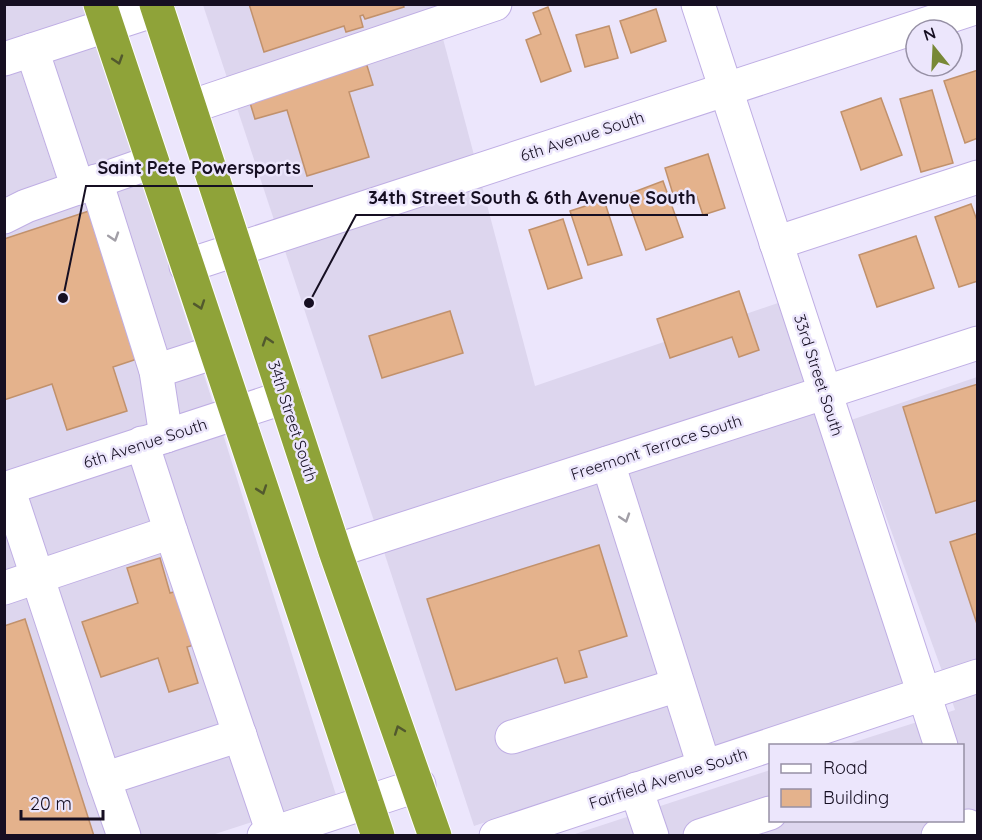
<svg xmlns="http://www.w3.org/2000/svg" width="982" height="840" font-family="Quicksand,sans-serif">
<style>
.built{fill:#ddd6ee}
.building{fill:#e4b28c;stroke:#c1916c;stroke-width:1.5}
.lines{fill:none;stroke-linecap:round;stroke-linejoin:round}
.minor-casing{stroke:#bfaee4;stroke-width:35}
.highway-casing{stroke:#fff;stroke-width:35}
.minor{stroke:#fff;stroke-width:33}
.highway{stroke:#8fa339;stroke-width:33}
.oneway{stroke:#52592e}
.oneway2{stroke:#a29fa7}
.labels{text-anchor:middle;stroke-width:5;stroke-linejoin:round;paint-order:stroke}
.street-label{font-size:16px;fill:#160f22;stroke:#ece6fc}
.leader{fill:none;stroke:#160f22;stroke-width:2}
.callout-dot{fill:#160f22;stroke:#ece6fc;stroke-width:2}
.callout-label{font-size:18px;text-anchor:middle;font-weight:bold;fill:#160f22;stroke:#ece6fc;stroke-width:5;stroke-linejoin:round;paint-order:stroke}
</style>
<rect width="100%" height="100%" fill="#ece6fc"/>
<g class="built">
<polygon points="4,5 85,5 88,14 5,42"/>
<polygon points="203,5 434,5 474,155 274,220"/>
<polygon points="98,45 213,403 4,472 4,76"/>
<polygon points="482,186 535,386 781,302 806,382 374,521 285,251"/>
<polygon points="977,377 977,659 942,671 851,420"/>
<polygon points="817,412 906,683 474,826 384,552"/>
<polygon points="223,434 336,795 212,835 5,835 4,505"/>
<polygon points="977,693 977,835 569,836 770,770 770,820 962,820 962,746 845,745 955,710 952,701"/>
</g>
<g class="building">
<polygon points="249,4 403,4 404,7 365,19 363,15 360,16 363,27 346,32 344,26 264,52"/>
<polygon points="548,7 571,71 541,82 526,40 541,34 533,13"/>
<polygon points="656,9 666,41 631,53 620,21"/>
<polygon points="609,26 618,58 585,67 576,35"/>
<polygon points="364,56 373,85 349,92 369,157 307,176 287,110 255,119 247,93"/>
<polygon points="978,70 978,138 965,143 944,81"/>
<polygon points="932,90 953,163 921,172 900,99"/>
<polygon points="881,98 902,155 861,170 841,112"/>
<polygon points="708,154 725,208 703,215 697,197 676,204 665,168"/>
<polygon points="663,181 683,237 646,250 626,195"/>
<polygon points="604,200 622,255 588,265 570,211"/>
<polygon points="971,204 978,223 978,281 959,287 935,217"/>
<polygon points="92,210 140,358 113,367 127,411 67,430 52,384 4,400 4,239"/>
<polygon points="563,219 582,278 548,289 529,230"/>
<polygon points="916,236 934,288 877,307 859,255"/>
<polygon points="739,291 759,350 739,357 732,337 670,358 657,319"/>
<polygon points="450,311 463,353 382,378 369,336"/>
<polygon points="978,384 978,500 936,513 903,407"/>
<polygon points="978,533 978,627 950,542"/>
<polygon points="599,545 627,636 579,651 587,677 565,683 557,658 456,690 427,599"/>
<polygon points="160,558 170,593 177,591 194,645 187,647 198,683 169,692 158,658 101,677 82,622 138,603 127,568"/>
<polygon points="25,619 94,836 4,836 4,626"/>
</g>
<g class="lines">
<defs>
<g id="minor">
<polyline points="698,4 941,746"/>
<polyline points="32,50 78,188"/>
<polyline points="4,59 158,9"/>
<polyline points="190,107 495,4"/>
<polyline points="96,181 156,371 166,436"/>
<polyline points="4,217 26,206 152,162"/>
<polyline points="776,243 978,177"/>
<polyline points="186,266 978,7"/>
<polyline points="156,371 215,352"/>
<polyline points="608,463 704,766"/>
<polyline points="8,488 104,779 240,735"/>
<polyline points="4,489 285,397"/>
<polyline points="171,532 273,833"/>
<polyline points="335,551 978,343"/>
<polyline points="4,588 171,532 142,443"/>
<polyline points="512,737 678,685"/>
<polyline points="104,779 124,836"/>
<polyline points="636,789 652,836"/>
<polyline points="264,836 419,785"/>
<polyline points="496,836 978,676"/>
<polyline points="700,836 770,813"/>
<polyline points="938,836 968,826"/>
</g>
<g id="highway">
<polyline points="100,4 378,836"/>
<polyline points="156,4 335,551 435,836"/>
</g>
</defs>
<use href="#minor" class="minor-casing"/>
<use href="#highway" class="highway-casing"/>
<use href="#minor" class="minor"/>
<use href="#highway" class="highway"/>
</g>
<defs><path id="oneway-chevron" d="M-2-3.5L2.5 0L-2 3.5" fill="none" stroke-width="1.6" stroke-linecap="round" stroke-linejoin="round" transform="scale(1.5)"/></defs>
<g class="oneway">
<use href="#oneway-chevron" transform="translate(118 60) rotate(72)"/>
<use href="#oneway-chevron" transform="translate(200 305) rotate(71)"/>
<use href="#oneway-chevron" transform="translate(267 341) rotate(-108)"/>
<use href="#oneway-chevron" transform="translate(262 490) rotate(71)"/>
<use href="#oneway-chevron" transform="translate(399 730) rotate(-110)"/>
</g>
<g class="oneway2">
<use href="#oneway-chevron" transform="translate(114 237) rotate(72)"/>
<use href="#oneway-chevron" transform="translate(625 518) rotate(72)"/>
</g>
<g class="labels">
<g class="street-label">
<text transform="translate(582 136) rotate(-18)" y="6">6th Avenue South</text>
<text transform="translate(819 375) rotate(72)" y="6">33rd Street South</text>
<text transform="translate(293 421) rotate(72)" y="6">34th Street South</text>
<text transform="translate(145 443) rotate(-18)" y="6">6th Avenue South</text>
<text transform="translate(656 447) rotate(-18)" y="6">Freemont Terrace South</text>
<text transform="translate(668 778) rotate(-18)" y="6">Fairfield Avenue South</text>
</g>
</g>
<path class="leader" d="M63 298L86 186H313M309 303L356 215H708"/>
<g class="callout-dot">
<circle cx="63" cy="298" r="6"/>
<circle cx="309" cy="303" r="6"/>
</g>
<g class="callout-label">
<text x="199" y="174">Saint Pete Powersports</text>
<text x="532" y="204">34th Street South &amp; 6th Avenue South</text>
</g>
<rect width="982" height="840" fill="none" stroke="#160f22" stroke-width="12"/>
<rect x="769" y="744" width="195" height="78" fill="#ece6fc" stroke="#9690a5" stroke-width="1.5"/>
<rect x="781" y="764" width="30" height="9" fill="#ffffff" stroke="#9690a5" stroke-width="1.5"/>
<text x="823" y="774" font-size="18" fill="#160f22">Road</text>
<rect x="781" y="789" width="30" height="18" fill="#e4b28c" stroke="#9690a5" stroke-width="1.5"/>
<text x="823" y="804" font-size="18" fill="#160f22">Building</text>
<g transform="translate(934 48) rotate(342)"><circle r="28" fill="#ece6fc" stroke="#9690a5" stroke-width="1.5"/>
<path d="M0-4.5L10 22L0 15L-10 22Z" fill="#788837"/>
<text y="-9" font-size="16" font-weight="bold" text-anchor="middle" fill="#160f22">N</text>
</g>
<path d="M21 810v9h82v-9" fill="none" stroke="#160f22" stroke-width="3"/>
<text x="30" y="810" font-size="18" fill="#160f22" stroke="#ece6fc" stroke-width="4.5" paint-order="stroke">20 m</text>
</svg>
